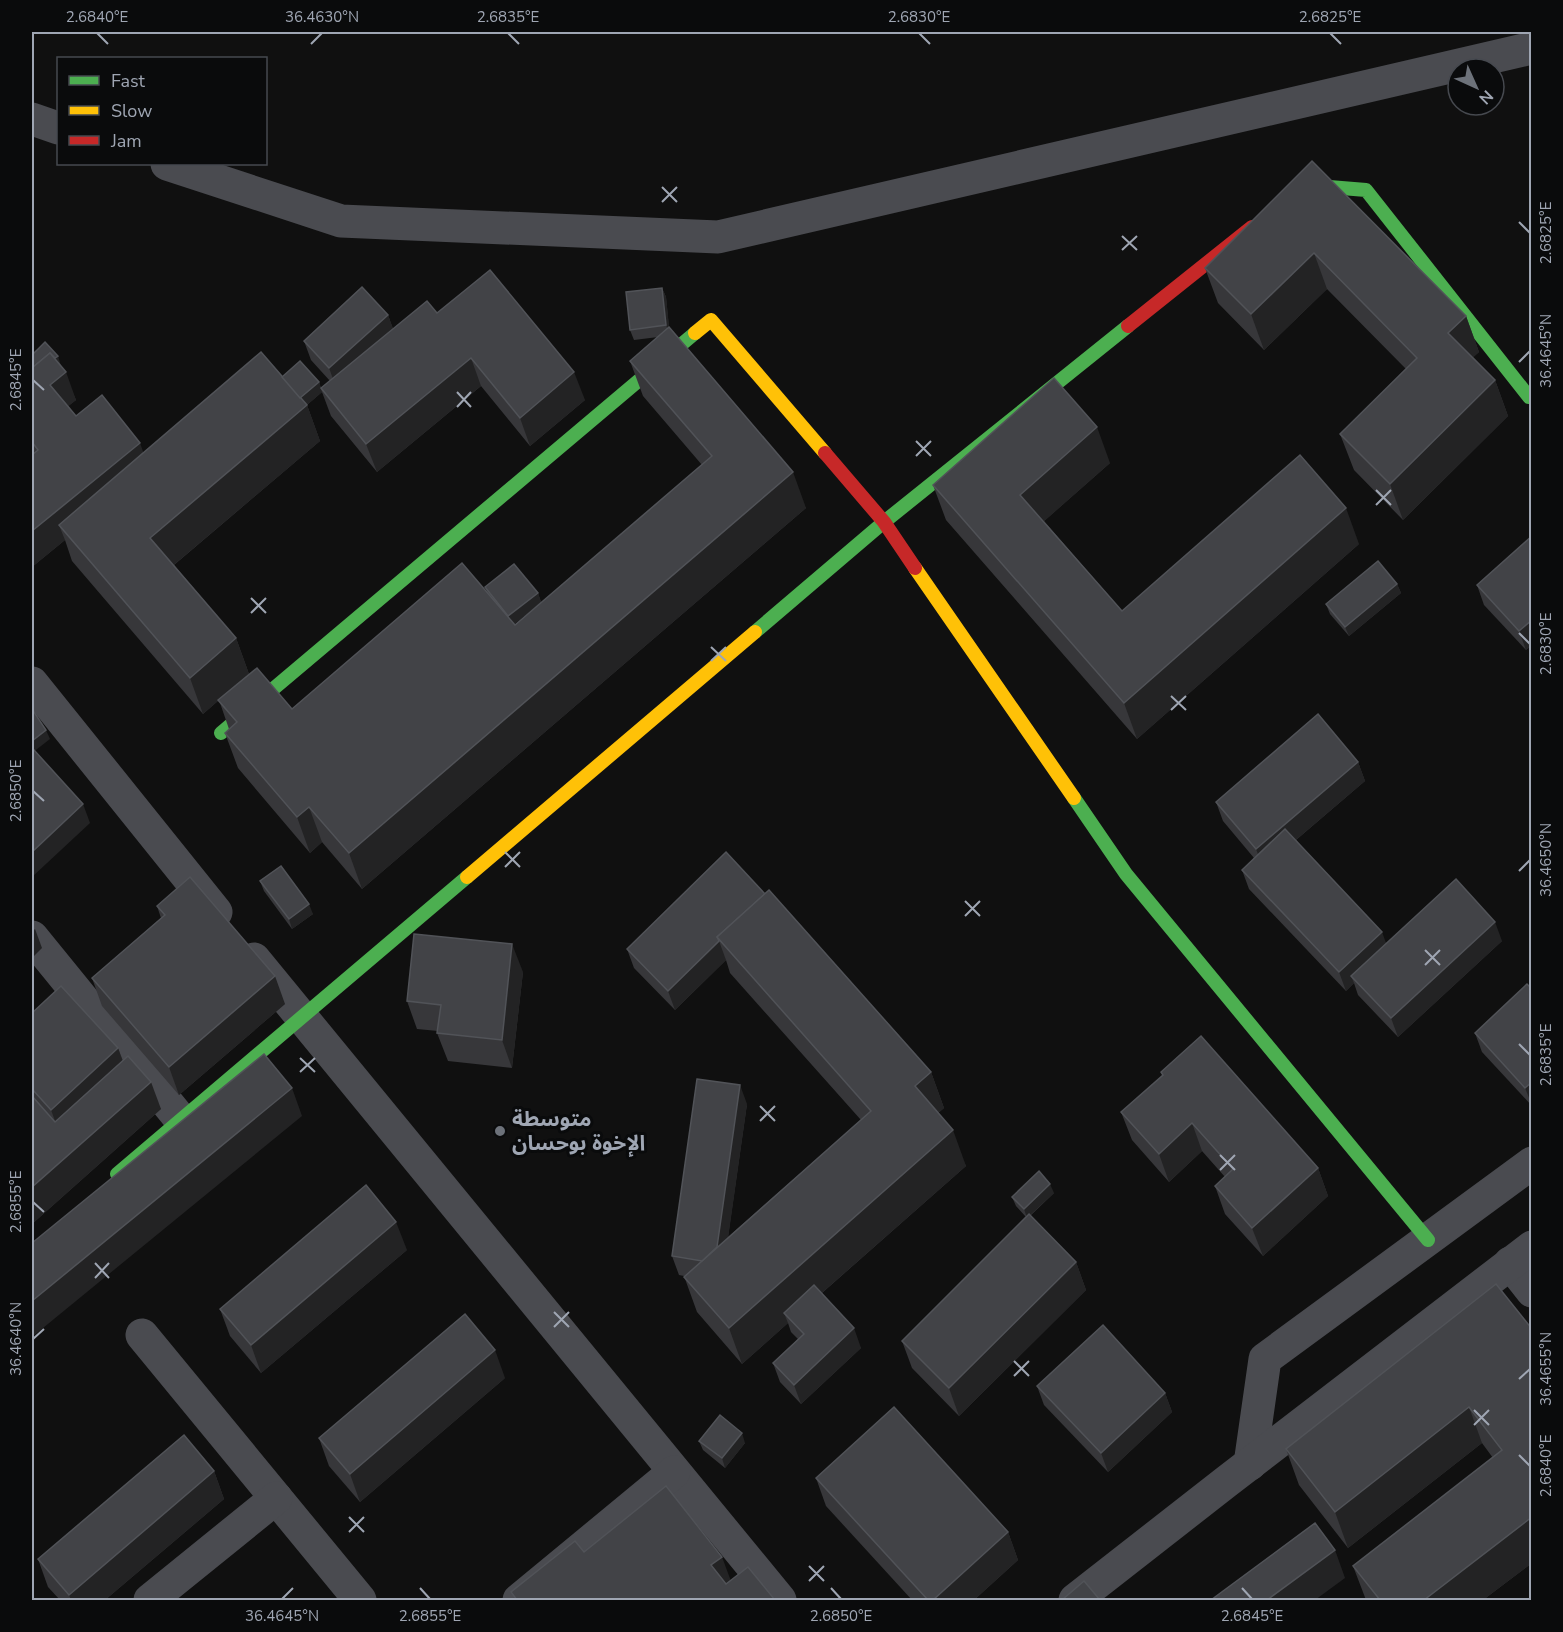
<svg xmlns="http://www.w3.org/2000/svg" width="1563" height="1632" font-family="'Nunito Sans','Noto Sans Arabic',sans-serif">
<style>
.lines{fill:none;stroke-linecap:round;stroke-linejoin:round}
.street{stroke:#4a4b50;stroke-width:33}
.fast{stroke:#4caf50;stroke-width:14}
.slow{stroke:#ffc107;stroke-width:14}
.jam{stroke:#c62828;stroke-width:14}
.wall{fill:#37373a}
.shaded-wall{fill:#232324}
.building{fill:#424347;stroke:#515358;stroke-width:1.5}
.ticks{fill:none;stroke:#9fa6b3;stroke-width:2}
.poi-dot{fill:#6d727a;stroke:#0a0b0c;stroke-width:2}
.labels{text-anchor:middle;stroke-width:6;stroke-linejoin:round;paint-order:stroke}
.poi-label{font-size:21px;font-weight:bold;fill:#9fa6b3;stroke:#0a0b0c;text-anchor:start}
.neatline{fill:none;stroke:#9fa6b3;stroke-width:2}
.ticks-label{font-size:15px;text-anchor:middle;fill:#9fa6b3}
</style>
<rect width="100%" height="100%" fill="#101010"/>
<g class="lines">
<g class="street">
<polyline points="32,119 58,128"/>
<polyline points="167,164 341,221 718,237 1532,48"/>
<polyline points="32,683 216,912"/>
<polyline points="32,937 181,1120"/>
<polyline points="254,959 780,1600"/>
<polyline points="1510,1263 1532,1291"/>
<polyline points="142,1335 360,1600"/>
<polyline points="1250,1464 1265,1359 1532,1163"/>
<polyline points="150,1600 276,1498"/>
<polyline points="519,1600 674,1472"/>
<polyline points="1075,1600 1226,1482 1532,1247"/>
</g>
<g class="fast">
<polyline points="1295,192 1305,185 1366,190 1529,397"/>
<polyline points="755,632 884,522 1128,326"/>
<polyline points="221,733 695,333"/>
<polyline points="1074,798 1126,874 1428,1240"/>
<polyline points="117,1174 467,877"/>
</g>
<g class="slow">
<polyline points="695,333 711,320 825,453"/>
<polyline points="915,568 1074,798"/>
<polyline points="467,877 755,632"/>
</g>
<g class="jam">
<polyline points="1128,326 1252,227"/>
<polyline points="825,453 884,522 915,568"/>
</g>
</g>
<g class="wall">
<polygon points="1312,161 1466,316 1479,352 1473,357 1495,380 1508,416 1403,520 1354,470 1340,434 1406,369 1327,289 1264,350 1218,303 1205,268"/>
<polygon points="662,288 666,297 669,328 806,508 362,889 322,842 310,853 238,768 225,733 229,729 219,700 203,714 72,561 65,540 32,567 32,355 61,366 76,400 68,406 76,416 143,453 282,377 319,382 321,388 330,381 311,360 304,341 388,315 393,329 437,313 585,400 530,446 481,386 377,472 331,416 322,392 307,405 320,441 174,565 236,638 249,674 221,698 292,709 487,592 485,587 538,593 541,602 514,624 515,625 702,465 643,396 630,361 658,337 634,340 630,330"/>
<polygon points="1110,463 1044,521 1122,611 1359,544 1137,739 946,520 933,485"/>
<polygon points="1532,536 1532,645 1526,650 1484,605 1477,585"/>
<polygon points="1397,584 1401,593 1349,636 1330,614 1326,604"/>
<polygon points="1358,762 1365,781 1296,840 1386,943 1502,941 1398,1037 1358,995 1354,983 1346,991 1249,889 1242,870 1254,858 1223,821 1216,802"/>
<polygon points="726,852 931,1072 944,1108 938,1113 966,1166 822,1293 861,1348 801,1404 780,1382 773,1363 798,1339 791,1332 788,1323 742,1364 697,1312 684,1276 679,1275 672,1256 747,1104 728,1237 861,1120 730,973 726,960 675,1010 634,968 627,949"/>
<polygon points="260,881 313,914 292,929 264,891"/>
<polygon points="157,906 285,1004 179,1095 102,1006 92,978 161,918"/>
<polygon points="523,972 512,1068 448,1061 437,1033 438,1031 417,1029 407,1001"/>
<polygon points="1532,989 1532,1106 1482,1052 1475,1033"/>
<polygon points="32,1013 118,1048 123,1061 161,1109 32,1224"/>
<polygon points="1161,1072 1318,1168 1328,1196 1263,1256 1225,1214 1215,1186 1225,1177 1202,1151 1169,1182 1132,1140 1121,1112 1163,1075"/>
<polygon points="1054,1193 1030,1216 1076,1262 1086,1290 959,1416 912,1368 902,1341 1026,1217 1016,1206 1012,1197"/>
<polygon points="407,1250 261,1373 230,1336 220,1309"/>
<polygon points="1532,1329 1532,1563 1483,1600 1366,1600 1353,1566 1493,1458 1482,1443 1348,1548 1299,1485 1286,1449"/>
<polygon points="505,1378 360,1502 329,1466 319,1438"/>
<polygon points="1037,1386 1165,1393 1172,1412 1108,1472 1044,1405"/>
<polygon points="699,1441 745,1443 725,1468 703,1450"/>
<polygon points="214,1471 224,1499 105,1600 60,1600 48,1587 38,1559"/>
<polygon points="816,1478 1008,1532 1018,1560 974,1600 912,1600 826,1506"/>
</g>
<g class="shaded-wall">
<polygon points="1314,253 1327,289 1264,350 1251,314"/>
<polygon points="662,288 666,297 670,335 666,325"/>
<polygon points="388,315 395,334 336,387 329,368"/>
<polygon points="1466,316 1479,352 1461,369 1448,333"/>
<polygon points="58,356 61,366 35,376"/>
<polygon points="471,358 481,386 377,472 366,444"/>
<polygon points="66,372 76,400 60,413 50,385"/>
<polygon points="574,372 585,400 530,446 520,418"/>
<polygon points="1495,380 1508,416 1403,520 1390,484"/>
<polygon points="319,382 322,392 307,405 320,441 163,574 150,538 295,402"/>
<polygon points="1097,427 1110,463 1033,531 1020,495"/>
<polygon points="140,443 150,471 59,525 65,540 32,567 32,531"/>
<polygon points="793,472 806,508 362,889 349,853"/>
<polygon points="1346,508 1359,544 1137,739 1124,703"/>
<polygon points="1397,584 1401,593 1349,636 1345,627"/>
<polygon points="538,593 541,602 512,626 508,616"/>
<polygon points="1532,620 1532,645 1526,650 1519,631"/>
<polygon points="236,638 249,674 203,714 190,678"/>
<polygon points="46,730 50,739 32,753 32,741"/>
<polygon points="1358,762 1365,781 1263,868 1256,849"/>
<polygon points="83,804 90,823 32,877 32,852"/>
<polygon points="309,807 322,842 310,853 297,817"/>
<polygon points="309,904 313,914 292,929 289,919"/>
<polygon points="1495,922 1502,941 1398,1037 1391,1018"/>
<polygon points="35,929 42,948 32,958 32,932"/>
<polygon points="1382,932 1389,951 1351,976 1354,983 1346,991 1339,972"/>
<polygon points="719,941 726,960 675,1010 668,991"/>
<polygon points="512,944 523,972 512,1068 502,1040"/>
<polygon points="275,976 285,1004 179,1095 169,1067"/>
<polygon points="118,1048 125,1067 58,1129 51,1110"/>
<polygon points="931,1072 944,1108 928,1122 915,1086"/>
<polygon points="151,1082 161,1109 32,1224 32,1187"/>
<polygon points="1532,1082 1532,1105 1525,1088"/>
<polygon points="740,1085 747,1104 722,1281 715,1262"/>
<polygon points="292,1088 302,1116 32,1337 32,1301"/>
<polygon points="1192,1123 1202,1151 1169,1182 1159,1154"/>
<polygon points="953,1130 966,1166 791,1320 784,1313 788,1323 742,1364 729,1328"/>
<polygon points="1318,1168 1328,1196 1263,1256 1252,1228"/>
<polygon points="1050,1184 1054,1193 1027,1218 1024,1209"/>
<polygon points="396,1222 407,1250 261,1373 251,1345"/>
<polygon points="1076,1262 1086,1290 959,1416 949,1388"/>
<polygon points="854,1328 861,1348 801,1404 794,1385"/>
<polygon points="495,1350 505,1378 360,1502 350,1474"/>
<polygon points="1165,1393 1172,1412 1108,1472 1101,1453"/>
<polygon points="1469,1407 1482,1443 1348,1548 1335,1512"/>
<polygon points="742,1433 745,1443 725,1468 722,1458"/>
<polygon points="214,1471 224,1499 105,1600 71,1600 69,1595"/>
<polygon points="1532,1517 1532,1563 1483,1600 1424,1600"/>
<polygon points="1008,1532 1018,1560 974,1600 933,1600"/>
<polygon points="1335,1550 1345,1578 1315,1600 1267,1600"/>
<polygon points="722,1557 735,1592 724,1600 711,1565"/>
</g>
<g class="building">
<polygon points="1312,161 1466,316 1448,333 1495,380 1390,484 1340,434 1417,358 1314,253 1251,314 1205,268"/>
<polygon points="490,270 574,372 520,418 471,358 366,444 321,388 427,301 437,313"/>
<polygon points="362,287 388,315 329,368 304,341"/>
<polygon points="662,288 666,325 630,330 626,292"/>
<polygon points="669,327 793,472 349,853 309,807 297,817 225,733 237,722 218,700 257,668 292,709 462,563 515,625 712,456 630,361"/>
<polygon points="45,342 58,356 55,358 50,353 32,368 32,355"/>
<polygon points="261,352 307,405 150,538 236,638 190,678 59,525"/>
<polygon points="50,353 66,372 50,385 76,416 102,395 140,443 32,531 32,455 38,450 32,442 32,368"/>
<polygon points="300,361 319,382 300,398 282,377"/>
<polygon points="1054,378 1097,427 1020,495 1122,611 1300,455 1346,508 1124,703 933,485"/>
<polygon points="1532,536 1532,620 1519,631 1477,585"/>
<polygon points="1378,561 1397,584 1345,627 1326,604"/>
<polygon points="514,564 538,593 508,616 485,587"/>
<polygon points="32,709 46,730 32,741"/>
<polygon points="1318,714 1358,762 1256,849 1216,802"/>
<polygon points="34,750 83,804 32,852 32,752"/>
<polygon points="1285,829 1382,932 1339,972 1242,870"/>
<polygon points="726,852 765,894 717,937 719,941 668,991 627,949"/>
<polygon points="281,866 309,904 289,919 260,881"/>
<polygon points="190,877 275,976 169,1067 92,978 165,915 157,906"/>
<polygon points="1456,879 1495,922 1391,1018 1351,976"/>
<polygon points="769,890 931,1072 915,1086 953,1130 729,1328 684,1277 871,1111 717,937"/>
<polygon points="414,934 512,944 502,1040 437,1033 441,1005 407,1001"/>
<polygon points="1527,984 1532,989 1532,1082 1525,1088 1475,1033"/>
<polygon points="61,986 118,1048 51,1110 32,1089 32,1013"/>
<polygon points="1201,1036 1318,1168 1252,1228 1215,1186 1233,1169 1192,1123 1159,1154 1121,1112 1163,1075 1161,1072"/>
<polygon points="264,1054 292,1088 32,1301 32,1243"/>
<polygon points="128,1056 151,1082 32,1187 32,1096 55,1122"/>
<polygon points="697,1079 740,1085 717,1247 702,1261 672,1256"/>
<polygon points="1039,1171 1050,1184 1024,1209 1012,1197"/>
<polygon points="366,1185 396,1222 251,1345 220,1309"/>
<polygon points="1029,1214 1076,1262 949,1388 902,1341"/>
<polygon points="1496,1284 1532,1329 1532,1517 1424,1600 1380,1600 1353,1566 1502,1450 1469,1407 1335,1512 1286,1449"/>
<polygon points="814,1285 854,1328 794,1385 773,1363 804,1334 784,1313"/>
<polygon points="465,1314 495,1350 350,1474 319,1438"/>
<polygon points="1103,1325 1165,1393 1101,1453 1037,1386"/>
<polygon points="894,1407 1008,1532 933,1600 928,1600 816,1478"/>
<polygon points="720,1415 742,1433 722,1458 699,1441"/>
<polygon points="184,1435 214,1471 69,1595 38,1559"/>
<polygon points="666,1486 722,1557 711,1565 726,1584 748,1567 775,1600 517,1600 511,1592 575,1541 584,1552"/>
<polygon points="1315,1523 1335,1550 1267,1600 1211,1600"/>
<polygon points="1084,1581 1100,1600 1062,1600"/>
</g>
<path class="ticks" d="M97,33l11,11M508,33l11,11M919,33l11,11M1330,33l11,11M311,44l11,-11M662,187l15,15M662,202l15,-15M1519,222l11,11M1122,236l15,14M1122,250l15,-14M1519,362l11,-11M33,380l11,10M457,392l14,15M457,407l14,-15M916,441l15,15M916,456l15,-15M1376,490l15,15M1376,505l15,-15M251,598l15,15M251,613l15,-15M1519,633l11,11M711,647l15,14M711,661l15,-14M1171,696l15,14M1171,710l15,-14M33,791l11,10M505,852l15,15M505,867l15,-15M1519,871l11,-11M965,901l15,15M965,916l15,-15M1425,950l15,15M1425,965l15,-15M1519,1044l11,11M300,1058l15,14M300,1072l15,-14M760,1106l15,15M760,1121l15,-15M1220,1155l15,15M1220,1170l15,-15M33,1202l11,10M95,1263l14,15M95,1278l14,-15M554,1312l15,15M554,1327l15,-15M33,1339l11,-10M1014,1361l15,15M1014,1376l15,-15M1519,1379l11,-10M1474,1410l15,15M1474,1425l15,-15M1519,1455l11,11M349,1517l15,15M349,1532l15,-15M809,1566l15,15M809,1581l15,-15M420,1588l10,11M831,1588l10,11M1242,1588l10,11M282,1599l11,-11"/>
<circle class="poi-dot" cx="500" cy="1131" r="6"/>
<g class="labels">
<g class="poi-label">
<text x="512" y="1126">متوسطة<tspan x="512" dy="24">الإخوة بوحسان</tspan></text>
</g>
</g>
<rect width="1563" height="1632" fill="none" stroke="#0a0b0c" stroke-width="66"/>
<rect x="57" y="57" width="210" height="108" fill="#0a0b0c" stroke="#46494f" stroke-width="1.5"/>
<rect x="69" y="76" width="30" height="9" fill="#4caf50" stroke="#46494f" stroke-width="1.5"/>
<text x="111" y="87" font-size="18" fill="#9fa6b3">Fast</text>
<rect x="69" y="106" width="30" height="9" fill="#ffc107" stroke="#46494f" stroke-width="1.5"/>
<text x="111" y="117" font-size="18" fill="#9fa6b3">Slow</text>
<rect x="69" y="136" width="30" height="9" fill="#c62828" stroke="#46494f" stroke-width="1.5"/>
<text x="111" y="147" font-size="18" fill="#9fa6b3">Jam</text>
<g transform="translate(1476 87) rotate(135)"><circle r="28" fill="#0a0b0c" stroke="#46494f" stroke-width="1.5"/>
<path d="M0-4.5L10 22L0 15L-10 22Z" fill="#6d727a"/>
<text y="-9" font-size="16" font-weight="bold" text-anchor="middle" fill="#9fa6b3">N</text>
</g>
<rect x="33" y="33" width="1497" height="1566" class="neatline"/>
<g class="ticks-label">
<text x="97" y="22">2.6840°E</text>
<text x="322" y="22">36.4630°N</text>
<text x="508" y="22">2.6835°E</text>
<text x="919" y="22">2.6830°E</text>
<text x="1330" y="22">2.6825°E</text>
<text transform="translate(1546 233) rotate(-90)" y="5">2.6825°E</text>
<text transform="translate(1546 351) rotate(-90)" y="5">36.4645°N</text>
<text transform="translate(16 380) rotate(-90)" y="5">2.6845°E</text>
<text transform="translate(1546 644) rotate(-90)" y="5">2.6830°E</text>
<text transform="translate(16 791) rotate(-90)" y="5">2.6850°E</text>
<text transform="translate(1546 860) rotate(-90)" y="5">36.4650°N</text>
<text transform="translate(1546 1055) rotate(-90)" y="5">2.6835°E</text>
<text transform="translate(16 1202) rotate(-90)" y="5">2.6855°E</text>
<text transform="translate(16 1339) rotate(-90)" y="5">36.4640°N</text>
<text transform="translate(1546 1369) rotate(-90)" y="5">36.4655°N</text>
<text transform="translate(1546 1466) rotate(-90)" y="5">2.6840°E</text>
<text x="282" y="1621">36.4645°N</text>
<text x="430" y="1621">2.6855°E</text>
<text x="841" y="1621">2.6850°E</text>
<text x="1252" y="1621">2.6845°E</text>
</g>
</svg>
